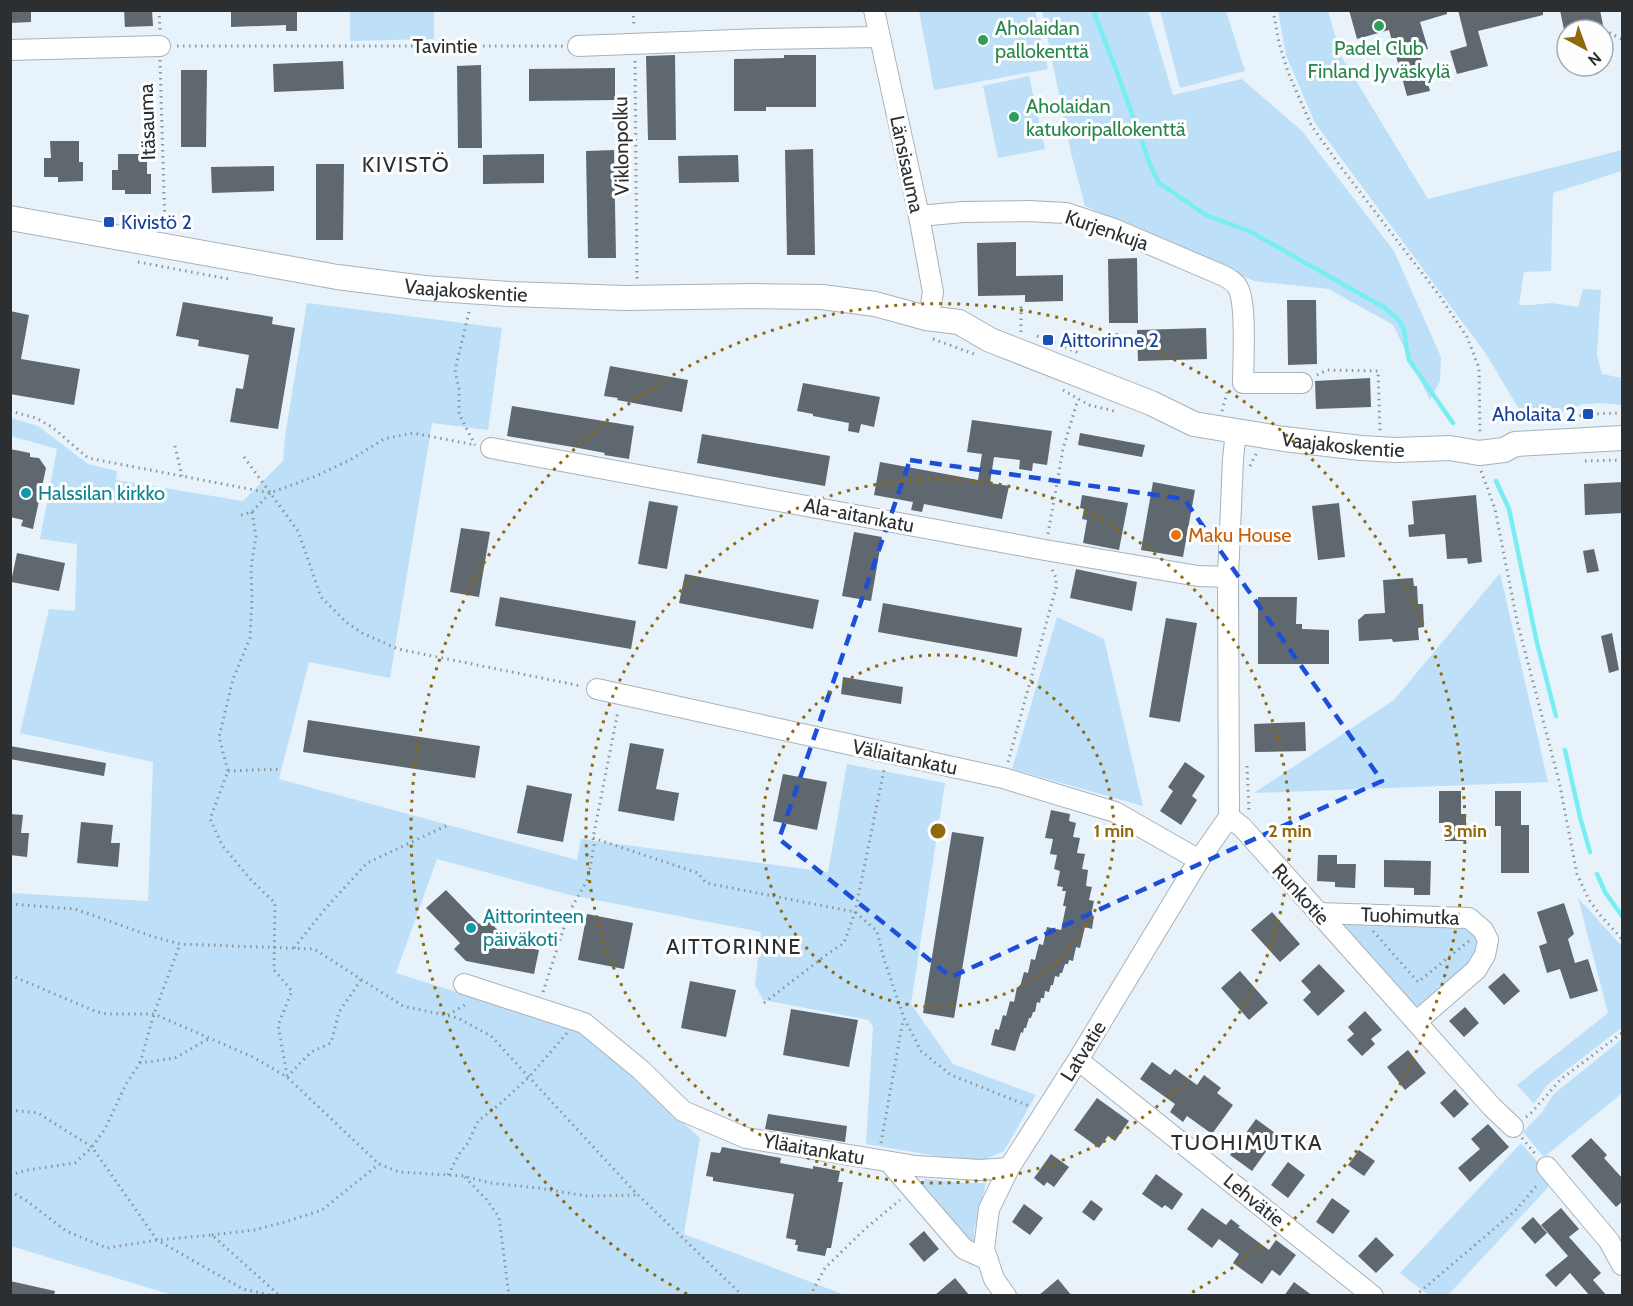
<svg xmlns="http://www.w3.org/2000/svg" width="1633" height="1306" font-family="Cabin,sans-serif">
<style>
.green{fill:#bedff8}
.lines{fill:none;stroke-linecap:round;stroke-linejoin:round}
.stream{stroke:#79eef2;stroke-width:4.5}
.building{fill:#5f686e}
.minor-casing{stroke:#a9b2b9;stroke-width:22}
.major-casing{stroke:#a9b2b9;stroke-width:26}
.path{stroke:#8d9499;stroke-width:3;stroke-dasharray:1.5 4.5;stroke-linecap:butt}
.minor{stroke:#fff;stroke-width:20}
.major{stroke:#fff;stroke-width:24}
.marked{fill:none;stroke:#1d4ed8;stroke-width:4.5;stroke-dasharray:12 8;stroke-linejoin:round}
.ring{fill:none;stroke:#8e690d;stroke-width:3;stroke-dasharray:3 6}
.leisure-dot{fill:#2e9e5b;stroke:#fefefe;stroke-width:2}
.transit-dot{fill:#1a4fb4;stroke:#fefefe;stroke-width:2}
.culture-dot{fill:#0f9aa8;stroke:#fefefe;stroke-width:2}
.food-dot{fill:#e8710a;stroke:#fefefe;stroke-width:2}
.labels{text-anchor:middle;stroke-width:6;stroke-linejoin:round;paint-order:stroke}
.leisure-label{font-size:20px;fill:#27864d;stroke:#fefefe;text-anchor:start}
.street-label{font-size:20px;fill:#2b2f32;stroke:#fefefe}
.transit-label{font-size:20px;fill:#164399;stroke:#fefefe;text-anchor:start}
.culture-label{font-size:20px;fill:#0d838f;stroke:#fefefe;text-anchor:start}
.food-label{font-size:20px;fill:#c56008;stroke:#fefefe;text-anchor:start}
.quarter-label{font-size:22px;letter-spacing:1.5px;fill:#2b2f32;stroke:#fefefe}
.centre{fill:#8e690d;stroke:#fefefe;stroke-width:3}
.ring-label{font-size:18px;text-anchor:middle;font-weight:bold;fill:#8e690d;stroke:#fefefe;stroke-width:6;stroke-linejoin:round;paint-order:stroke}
</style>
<rect width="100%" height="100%" fill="#e8f2fa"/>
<g class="green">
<polygon points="350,11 434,11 434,39 350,41"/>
<polygon points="919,11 1035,11 1048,69 934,90"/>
<polygon points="1042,11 1148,11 1173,95 1242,79 1302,131 1394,251 1441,357 1440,381 1430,400 1393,325 1329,289 1254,281 1085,206 1071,153"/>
<polygon points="1160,11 1226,11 1245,71 1180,88"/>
<polygon points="1278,11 1328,11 1341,56 1428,199 1622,150 1622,171 1553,193 1551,271 1524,272 1519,305 1531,305 1551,303 1578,307 1583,289 1601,290 1597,355 1602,374 1622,378 1622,405 1600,403 1583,404 1548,418 1523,416 1486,354 1315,123 1286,55"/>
<polygon points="1029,76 1045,149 998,158 983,86"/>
<polygon points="307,303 502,328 488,430 432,423 390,678 309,662 279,779 577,860 581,839 828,872 847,764 945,783 911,1004 953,1064 1036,1095 1004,1151 977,1163 866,1144 873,1027 869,1020 763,1000 755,985 761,932 570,895 437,859 396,973 581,1031 700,1138 684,1234 845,1295 172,1295 11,1246 10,893 148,901 153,762 20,733 49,609 75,611 77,544 40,539 57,449 11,436 11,418 38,426 88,464 117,471 116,480 243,501 283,461 285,436"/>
<polygon points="1500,573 1548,782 1254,793 1394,700"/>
<polygon points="1057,617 1104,639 1143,806 1012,769"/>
<polygon points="1578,898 1622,946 1622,1028 1612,1035 1547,1085 1534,1104 1517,1085 1608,1013"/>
<path d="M1341,923l126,2 14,17c-8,29 -39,48 -60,68l-10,-2 -70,-78z"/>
<polygon points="1622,1039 1622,1093 1544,1157 1523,1132 1542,1112 1554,1094"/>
<polygon points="1521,1143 1554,1181 1448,1295 1426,1295 1427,1294 1400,1273"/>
<polygon points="926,1179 962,1183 986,1183 974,1230 974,1243 971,1245 919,1189 920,1182"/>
</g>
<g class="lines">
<g class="stream">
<polyline points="1093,10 1117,72 1151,167 1159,183 1206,215 1251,232 1385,308 1399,320 1404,329 1406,345 1409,360 1453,423"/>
<polyline points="1496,481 1509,509 1537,643 1556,716"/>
<polyline points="1565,750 1580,817 1590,852"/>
<polyline points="1597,874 1605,892 1622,916"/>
</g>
</g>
<g class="building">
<polygon points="10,10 31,10 31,22 10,23"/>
<polygon points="124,10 152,10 153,26 125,27"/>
<polygon points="231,10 297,10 297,31 286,31 286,25 231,27"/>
<polygon points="1349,10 1447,10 1447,14 1420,22 1428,49 1419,51 1430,91 1407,96 1389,30 1357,39"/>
<polygon points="1458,10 1543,10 1543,15 1478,31 1488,66 1457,74 1450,51 1467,46"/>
<polygon points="1560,10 1600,10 1604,30 1564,30"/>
<polygon points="675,55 676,140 648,140 646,56"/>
<polygon points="784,55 816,55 816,107 766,107 766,111 734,111 734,59 784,58"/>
<polygon points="343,61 344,89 274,92 273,64"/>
<polygon points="481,65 482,148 458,148 457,66"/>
<polygon points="615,68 615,100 529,101 529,69"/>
<polygon points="181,70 207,70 206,147 181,147"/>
<polygon points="50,141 79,141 79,162 83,162 83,181 58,182 58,177 44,177 44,158 51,158"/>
<polygon points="813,149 815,255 787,255 785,150"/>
<polygon points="614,150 616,258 588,258 586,151"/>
<polygon points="118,154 147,154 147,174 151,174 151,194 125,194 125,190 112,190 112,170 118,170"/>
<polygon points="544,154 544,183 483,184 483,155"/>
<polygon points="738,155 739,182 679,183 678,156"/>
<polygon points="316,164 344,164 343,240 316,240"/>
<polygon points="274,166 274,191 212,193 211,167"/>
<polygon points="1016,242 1016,276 1063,275 1063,301 1025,302 1025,295 978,296 977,243"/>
<polygon points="1137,258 1138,323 1109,323 1108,259"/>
<polygon points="1287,300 1316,300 1317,364 1288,365"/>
<polygon points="183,302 273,317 272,324 295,328 278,429 230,422 236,388 243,389 249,355 198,346 199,340 176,336"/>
<polygon points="10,311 29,315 21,359 80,369 74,405 10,394"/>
<polygon points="1206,328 1207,359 1138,361 1137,330"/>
<polygon points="610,366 688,380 682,412 617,400 618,398 604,396"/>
<polygon points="1370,378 1371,407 1316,409 1315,381"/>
<polygon points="803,383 880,397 874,427 861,424 859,433 848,431 849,423 813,416 813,414 797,411"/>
<polygon points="512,406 634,426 629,459 604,455 605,453 573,447 507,436"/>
<polygon points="972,420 1052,431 1047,465 1033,463 1032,471 1019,469 1020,460 994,457 990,483 1009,486 1002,519 924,504 922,512 911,510 913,502 874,495 880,462 978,480 982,454 967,452"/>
<polygon points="1080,433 1145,445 1142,457 1078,445"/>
<polygon points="702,434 830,456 825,486 697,463"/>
<polygon points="10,449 30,453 30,457 39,458 46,468 33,529 21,526 23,520 10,517"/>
<polygon points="1153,482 1195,490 1183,557 1141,550"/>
<polygon points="1623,482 1623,513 1585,515 1584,484"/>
<polygon points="1082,495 1128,503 1119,550 1083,543 1087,520 1082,519 1084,509 1080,508"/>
<polygon points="1476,495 1482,562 1468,564 1467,558 1447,559 1445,534 1409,537 1408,525 1414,524 1412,501"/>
<polygon points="649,501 678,506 667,569 638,564"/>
<polygon points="1339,503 1345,557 1318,560 1312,506"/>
<polygon points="461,528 490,532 479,597 450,592"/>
<polygon points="854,532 882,537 871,601 842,596"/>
<polygon points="1594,549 1599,571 1587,573 1583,551"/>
<polygon points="17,553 65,563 59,591 11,582"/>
<polygon points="1076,569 1137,582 1132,611 1070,598"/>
<polygon points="685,574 819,600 813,629 679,603"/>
<polygon points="1413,578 1414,586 1417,586 1418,604 1423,604 1424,627 1418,628 1419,640 1393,642 1392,639 1359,641 1358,620 1365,614 1385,613 1383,580"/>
<polygon points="500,597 636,621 631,649 495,626"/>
<polygon points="1258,597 1297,597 1296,624 1302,624 1302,629 1329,630 1329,664 1258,664"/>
<polygon points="883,603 1022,628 1017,657 878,632"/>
<polygon points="1166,618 1197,623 1180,722 1149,717"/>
<polygon points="1612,633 1619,670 1609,673 1601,636"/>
<polygon points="843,677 903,687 901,704 841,694"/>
<polygon points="308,720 480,746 475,778 303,752"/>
<polygon points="1305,722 1306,751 1255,752 1254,724"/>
<polygon points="630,743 664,749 656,789 679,793 674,821 618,811"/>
<polygon points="10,746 106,763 104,776 10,759"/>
<polygon points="1185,762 1205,776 1192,796 1197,800 1181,825 1160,811 1173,791 1168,787"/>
<polygon points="783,774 827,782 817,830 773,821"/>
<polygon points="527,785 572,794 563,842 517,833"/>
<polygon points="1439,791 1461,791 1461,814 1466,814 1466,841 1445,841 1444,823 1439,823"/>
<polygon points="1495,791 1521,791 1521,825 1529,825 1529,873 1501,873 1501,826 1495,826"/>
<polygon points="1051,810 1070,814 1069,821 1076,823 1073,837 1080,838 1077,853 1085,854 1082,869 1088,870 1086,886 1092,887 1089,900 1094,901 1091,915 1094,916 1092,929 1085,927 1080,948 1076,947 1073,961 1069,960 1068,964 1065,964 1062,973 1060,973 1059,977 1055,976 1053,985 1051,985 1049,992 1045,991 1044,998 1041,998 1040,1003 1037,1002 1035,1012 1033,1012 1031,1018 1029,1018 1026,1028 1024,1028 1023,1033 1021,1032 1015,1051 991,1045 995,1029 999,1030 1003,1015 1006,1016 1010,1001 1014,1002 1017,987 1020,987 1024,972 1028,973 1031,959 1035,960 1039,944 1043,945 1047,927 1061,930 1066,906 1063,906 1066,891 1062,891 1063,887 1057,886 1060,871 1054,869 1057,855 1050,854 1053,839 1045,838"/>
<polygon points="10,814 23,815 21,833 29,833 27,857 10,855"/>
<polygon points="81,822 113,825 111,843 120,843 118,867 77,863"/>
<polygon points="952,832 984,837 954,1018 923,1013"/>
<polygon points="1318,855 1337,855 1337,864 1356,864 1355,888 1335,887 1335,882 1317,881"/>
<polygon points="1384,860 1431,861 1430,895 1414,895 1414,888 1384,887"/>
<polygon points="446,890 479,924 485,918 500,932 491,941 539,950 534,974 466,961 454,949 460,943 426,908"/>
<polygon points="1564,903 1574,934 1568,939 1575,963 1588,959 1598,991 1570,999 1560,969 1547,973 1539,946 1547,943 1537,912"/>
<polygon points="1272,912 1300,944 1280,962 1251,930"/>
<polygon points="587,914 633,923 624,969 578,960"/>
<polygon points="1319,964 1345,991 1318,1016 1303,1000 1311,992 1301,981"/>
<polygon points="1240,971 1268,1003 1249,1020 1221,988"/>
<polygon points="1504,973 1520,991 1504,1005 1488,987"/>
<polygon points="690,981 736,990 726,1037 681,1028"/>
<polygon points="1465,1007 1479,1023 1464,1037 1449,1021"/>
<polygon points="791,1009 858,1020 849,1067 783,1055"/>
<polygon points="1365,1011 1382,1030 1371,1039 1375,1044 1362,1056 1347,1040 1354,1034 1348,1027"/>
<polygon points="1408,1050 1426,1073 1405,1090 1387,1067"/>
<polygon points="1152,1062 1170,1075 1175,1069 1197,1085 1204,1075 1221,1088 1217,1093 1233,1105 1212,1134 1187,1116 1183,1122 1170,1112 1175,1104 1140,1079"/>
<polygon points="1455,1089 1469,1104 1454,1118 1440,1103"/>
<polygon points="1097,1098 1129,1121 1115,1141 1108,1136 1099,1148 1074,1130"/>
<polygon points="768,1114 847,1126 845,1142 765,1129"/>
<polygon points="1256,1119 1278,1135 1252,1171 1230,1155"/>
<polygon points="1488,1124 1509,1147 1470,1182 1458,1168 1480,1149 1471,1139"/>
<polygon points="1591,1138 1607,1155 1604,1158 1623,1179 1623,1201 1616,1207 1571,1156"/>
<polygon points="722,1147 781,1158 780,1163 813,1169 813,1166 840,1171 838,1182 843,1182 839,1205 831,1248 827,1248 825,1256 797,1251 798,1245 795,1245 796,1240 786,1238 794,1194 713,1181 713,1177 706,1176 711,1152 720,1153"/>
<polygon points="1359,1150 1375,1161 1364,1176 1348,1165"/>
<polygon points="1051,1154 1069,1167 1054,1187 1047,1182 1044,1186 1034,1178"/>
<polygon points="1288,1162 1305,1175 1288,1198 1271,1185"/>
<polygon points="1156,1174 1183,1194 1172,1210 1165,1205 1162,1208 1142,1194"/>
<polygon points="1332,1198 1350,1211 1333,1234 1316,1222"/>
<polygon points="1091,1200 1103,1209 1094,1221 1082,1212"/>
<polygon points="1024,1204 1043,1218 1030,1235 1012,1222"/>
<polygon points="1202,1208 1226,1225 1231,1219 1240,1226 1238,1227 1269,1250 1276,1240 1296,1255 1280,1276 1272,1270 1262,1284 1233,1263 1239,1254 1219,1239 1212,1248 1187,1229"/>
<polygon points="1561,1208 1579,1229 1569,1237 1601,1273 1593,1280 1607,1296 1590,1296 1570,1273 1556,1287 1545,1275 1568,1256 1541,1225"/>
<polygon points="1533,1217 1547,1233 1535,1244 1521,1228"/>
<polygon points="924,1231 939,1249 924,1262 909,1244"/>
<polygon points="1376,1237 1394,1255 1376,1273 1358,1256"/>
<polygon points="955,1278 970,1296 934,1296"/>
<polygon points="1058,1279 1072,1296 1038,1296"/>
<polygon points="10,1281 55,1291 54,1296 10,1296"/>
<polygon points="1294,1282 1313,1296 1284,1296"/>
</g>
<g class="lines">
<defs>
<g id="minor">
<polyline points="874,10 919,216 933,292 931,304 926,318"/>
<polyline points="578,46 761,39 879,37"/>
<polyline points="10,50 160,46"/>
<path d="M919,216l44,-4 65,-1 38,2 48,16 110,47c5,3 12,7 14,12 9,16 5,74 5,95h59"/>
<polyline points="491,448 1045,550 1198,576 1228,577"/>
<polyline points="597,689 1003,778 1115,812 1199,860"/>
<polyline points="1229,817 1242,827 1492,1107 1513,1127"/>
<polyline points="1229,817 1228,577 1233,459 1236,431"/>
<polyline points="1318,913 1469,918 1483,930 1488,940 1485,955 1476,970 1416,1022"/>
<polyline points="464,984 584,1023 641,1070 683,1111 746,1138 916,1166 980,1170 1009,1168"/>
<polyline points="1078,1060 1373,1296"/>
<polyline points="889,1162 964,1249 988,1260"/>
<polyline points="1547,1167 1609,1241 1622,1265"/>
<polyline points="1006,1296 994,1279 984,1249 989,1209 1009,1168 1078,1060 1199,860 1229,817"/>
</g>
<g id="major">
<path id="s1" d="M10,218l327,59 87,11 86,6 115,4 128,-2 69,1 53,7 51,14 33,4 31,18 161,63 43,21 90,15 77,9 35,2 54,-2 29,5 25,-3 11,-6 107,-6"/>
</g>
</defs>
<use href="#minor" class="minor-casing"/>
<use href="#major" class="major-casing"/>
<g class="path">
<polyline points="159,10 160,30"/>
<polyline points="633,10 634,27"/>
<polyline points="1273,10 1279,43 1288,72 1311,125 1343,170 1439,295 1467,337 1479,368 1480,434"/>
<polyline points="1604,30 1622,39"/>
<polyline points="177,46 563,46"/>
<polyline points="160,60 165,228"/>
<polyline points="635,61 637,279"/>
<polyline points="138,262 229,279"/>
<polyline points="469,312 455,370 459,389 459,414 475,445"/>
<polyline points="1021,332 1021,302"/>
<polyline points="1037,336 1081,354"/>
<polyline points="933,339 974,354"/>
<polyline points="1317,375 1327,370 1378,371 1380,431"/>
<polyline points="1063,390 1089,405 1118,412"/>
<polyline points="10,411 36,418 52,427 88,458 270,493 316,476 350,460 384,439 413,433 475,445"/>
<polyline points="1222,411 1228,389"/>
<polyline points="1556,421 1588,414 1622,413"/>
<polyline points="175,446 182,476"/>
<polyline points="244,457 298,531 321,597 346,622 362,633 398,649 581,686"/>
<polyline points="1585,461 1622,460"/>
<polyline points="1250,466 1256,454"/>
<polyline points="1481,471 1495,509 1517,621 1559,781 1577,874 1589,900 1601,916 1622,939"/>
<polyline points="252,512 256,536 251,568 252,600 250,638 233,679 219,737 228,771 210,819 222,845 251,880 275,903 274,970 292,991 278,1025 287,1075"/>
<polyline points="241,515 252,512 270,493"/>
<polyline points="1048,534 1063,449 1078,399"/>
<polyline points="1008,762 1056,588 1056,578 1051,567"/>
<polyline points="1247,766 1249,810"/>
<polyline points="228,771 281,769"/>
<polyline points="593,838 698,873 706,883 855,912 877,931 884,959 904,1018 921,1051 951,1075 1029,1106"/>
<polyline points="10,904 75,909 154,937 180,944 314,949 403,1006 458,1018 491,1036 635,1192 743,1296"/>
<polyline points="1373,931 1418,982 1470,940"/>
<polyline points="294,948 325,909 367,863 448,825"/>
<polyline points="10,975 97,1012 107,1014 154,1014 253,1057 287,1077 379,1164 399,1172 464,1176 490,1183 538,1188 587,1196 638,1195"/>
<polyline points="543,992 569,912 588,879 594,845 593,838 618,711"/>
<polyline points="764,1003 826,955 844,943 855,912 884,770"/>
<polyline points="448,1015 468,1003"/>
<polyline points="140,1063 154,1014 180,944"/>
<polyline points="287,1077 311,1052 331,1043 339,1012 361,980"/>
<polyline points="10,1110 38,1113 92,1147 157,1240 243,1289 274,1296"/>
<polyline points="1526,1117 1532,1112 1561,1079 1622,1033"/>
<polyline points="1522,1138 1537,1156"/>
<polyline points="881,1143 903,1020"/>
<polyline points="10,1175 28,1170 75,1163 92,1147 105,1129 126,1084 140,1063 175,1058 210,1038"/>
<polyline points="448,1175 459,1154 468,1143 478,1121 500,1104 529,1077 567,1033"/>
<polyline points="465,1177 486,1199 499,1217 509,1296"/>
<polyline points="10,1191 27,1201 66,1231 107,1248 157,1240 212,1235 280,1296"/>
<polyline points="212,1235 254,1230 285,1222 322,1210 379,1164"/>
<polyline points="810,1296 825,1268 866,1228 900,1200"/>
<polyline points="1415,1296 1515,1211 1539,1183"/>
</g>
<use href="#minor" class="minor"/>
<use href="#major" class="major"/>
</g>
<path class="marked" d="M910,460l274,39 198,282 -431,196 -172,-138z"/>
<g class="ring">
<circle cx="938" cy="831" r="176"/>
<circle cx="938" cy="831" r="352"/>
<path d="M687 1294A527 527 0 1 1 1189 1294"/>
</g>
<g class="leisure-dot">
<circle cx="1379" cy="26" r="6"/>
<circle cx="983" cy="40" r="6"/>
<circle cx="1014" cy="117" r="6"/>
</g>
<g class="transit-dot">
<rect x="103" y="216" width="12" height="12" rx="3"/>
<rect x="1042" y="334" width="12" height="12" rx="3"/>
<rect x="1582" y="408" width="12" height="12" rx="3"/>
</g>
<g class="culture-dot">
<circle cx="26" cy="493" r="6"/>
<circle cx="471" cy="928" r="6"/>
</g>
<circle class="food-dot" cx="1176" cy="535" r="6"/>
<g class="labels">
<g class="leisure-label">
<text x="995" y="35">Aholaidan<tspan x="995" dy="23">pallokenttä</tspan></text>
<text x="1379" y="55" text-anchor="middle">Padel Club<tspan x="1379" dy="23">Finland Jyväskylä</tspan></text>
<text x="1026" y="113">Aholaidan<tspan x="1026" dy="23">katukoripallokenttä</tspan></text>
</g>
<g class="street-label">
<text x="445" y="53">Tavintie</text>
<text transform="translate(147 122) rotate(-92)" y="7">Itäsauma</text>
<text transform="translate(621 146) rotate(-91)" y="7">Viklonpolku</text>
<text transform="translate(907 164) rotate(78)" y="7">Länsisauma</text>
<text transform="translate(1107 230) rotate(19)" y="7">Kurjenkuja</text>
<text dy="7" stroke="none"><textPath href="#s1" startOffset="462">Vaajakoskentie</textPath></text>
<text dy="7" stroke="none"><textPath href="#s1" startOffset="1365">Vaajakoskentie</textPath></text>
<text transform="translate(859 515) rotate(11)" y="7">Ala-aitankatu</text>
<text transform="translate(905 757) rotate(12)" y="7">Väliaitankatu</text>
<text transform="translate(1301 894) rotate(48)" y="7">Runkotie</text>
<text transform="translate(1410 916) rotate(2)" y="7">Tuohimutka</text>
<text transform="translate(1083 1051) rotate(-58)" y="7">Latvatie</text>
<text transform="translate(814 1149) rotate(10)" y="7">Yläaitankatu</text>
<text transform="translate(1254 1200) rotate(39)" y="7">Lehvätie</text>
</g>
<g class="transit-label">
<text x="121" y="229">Kivistö 2</text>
<text x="1060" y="347">Aittorinne 2</text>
<text x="1576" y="421" text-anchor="end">Aholaita 2</text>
</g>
<g class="culture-label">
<text x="38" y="500">Halssilan kirkko</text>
<text x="483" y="923">Aittorinteen<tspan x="483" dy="23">päiväkoti</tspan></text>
</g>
<g class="food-label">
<text x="1188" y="542">Maku House</text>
</g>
<g class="quarter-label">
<text x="406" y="172">KIVISTÖ</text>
<text x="734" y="954">AITTORINNE</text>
<text x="1247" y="1150">TUOHIMUTKA</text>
</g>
</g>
<circle cx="938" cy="831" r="9" class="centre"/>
<g class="ring-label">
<text x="1114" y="837">1 min</text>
<text x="1290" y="837">2 min</text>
<text x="1465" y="837">3 min</text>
</g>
<rect width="1633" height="1306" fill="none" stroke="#2b2f32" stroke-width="24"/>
<g transform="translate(1585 48) rotate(139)"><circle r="28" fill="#fefefe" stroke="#aaabac" stroke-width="1.5"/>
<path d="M0-4.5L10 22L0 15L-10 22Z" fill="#8e690d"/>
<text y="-9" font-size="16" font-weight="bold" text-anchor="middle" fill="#2b2f32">N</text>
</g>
</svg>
